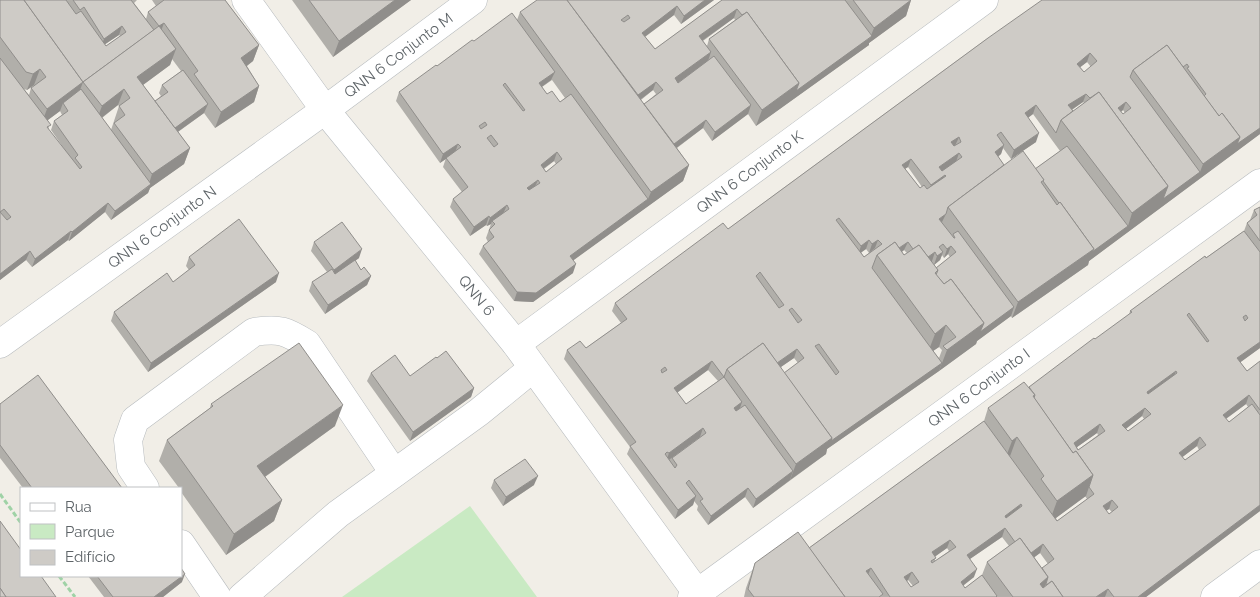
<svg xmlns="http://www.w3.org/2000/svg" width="1260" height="597" font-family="Raleway,sans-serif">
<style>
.green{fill:#c9eac3}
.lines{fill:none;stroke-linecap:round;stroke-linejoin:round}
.minor-casing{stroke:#b7bbbe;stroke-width:29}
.path{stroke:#9fd2a6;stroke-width:3;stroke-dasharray:5 2.5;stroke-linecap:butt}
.minor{stroke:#fff;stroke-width:28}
.wall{fill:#b1afaa;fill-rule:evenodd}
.shaded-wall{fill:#908e8b}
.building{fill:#cecbc6;stroke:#908e8b;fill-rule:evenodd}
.labels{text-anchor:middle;stroke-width:4;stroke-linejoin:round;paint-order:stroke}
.street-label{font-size:15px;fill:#5e6468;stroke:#fff}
</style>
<rect width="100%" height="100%" fill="#f1eee7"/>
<polygon class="green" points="470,506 537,597 342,597"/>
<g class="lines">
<defs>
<g id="minor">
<path id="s1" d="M246,0l79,110 191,234 184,253"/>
<path id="s2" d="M0,344l325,-234 148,-110"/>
<path id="s3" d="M516,344l468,-344"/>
<path d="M145,488l-14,-21 -3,-27 7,-20 119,-88c26,-4 32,-1 53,12l87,129"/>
<polyline points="181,544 217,597"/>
<polyline points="242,597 338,514 479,412 533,368"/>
<path id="s4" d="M692,597l568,-414"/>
<polyline points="1215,597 1260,564"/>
</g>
</defs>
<use href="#minor" class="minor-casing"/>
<g class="path">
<polyline points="0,494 21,523"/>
<polyline points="59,576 75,597"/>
</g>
<use href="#minor" class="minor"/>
</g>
<g class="wall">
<path d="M0,0h137l-3,3 12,16 2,-7 8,-6 -4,-6h73l34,45 -6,16 -6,5 12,20 -5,16 -39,26 -11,-15 -26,19 12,16 -6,16 -34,24 -2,5 -37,27 -6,-8 -36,29 -1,-1 -36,27 -6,-7 -26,20zM119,35l1,1 -14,10 -1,-2zM172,59l9,12 -19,14 -3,8 2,3 -6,5 -12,-16 27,-20zM34,85l-3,3 -2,7 -5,-6 3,1zM118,105l1,1 -8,24 -9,-12zM60,111l2,4 -8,6 -3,9 14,20 -16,-20 -1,-10z"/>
<polygon points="292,0 411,0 333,57"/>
<path d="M714,0l-33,24 -7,-9 -29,22 10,12 66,-48v-1h190l-5,16 -37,27v2l-113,81 -8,-12 -36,27 -9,-13 -26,20 12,17 -6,16 -110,79v13l-40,29 -19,-1 -35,-47 4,-8 5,-4 -2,-4 5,-14 -4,2 -1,-1 -16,11 -20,-29 3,-8 9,-7 -19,-25 3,-9 -6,5 -44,-62 3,-9 75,-51 43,-21 3,-8zM734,18l1,2 -26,19 -2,7 -4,-5zM552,80l13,18 -5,4 -13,-8 -5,-7zM653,90l3,4 -12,10 -3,-4zM554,161l2,3 -10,8 -2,-3z"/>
<path d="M1260,0v134l-171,127 -1,4 -76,53 -1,-2 -34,25 -1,3 -37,27 -112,78 -1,5 -73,54 -8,-11 -37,28 -11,-15 1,-4 -4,-5 -1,4 -18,14 -48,-65 3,-7 -66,-88 3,-9 19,-2 35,-25 -9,-12 3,-8 113,-74 260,-191zM1087,62l4,5 -7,5 -4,-5zM1083,102l1,1 -11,8 -1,-1zM1123,110l2,3 -2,1 -2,-2zM1033,114l27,37 -25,18 -31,-4 -6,-8 3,-3 2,-6 8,11 25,-17 -8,-24zM908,167l14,20 -2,1 -15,-19zM875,248l-11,9 -3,-5 5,-3 3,4zM904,250l3,3 -3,2 -2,-3zM948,254l2,3 -14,11 -5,-7 3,4 6,-5 2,-5 2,3zM939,347l3,3 -3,8 -6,-7zM794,358l4,5 -14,10 -3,-6zM708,370l10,11 -32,23 -9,-11z"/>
<path d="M1260,207v141l-20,14 7,9 13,-10v150l-114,86h-402l2,-9 9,-25 54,-15 175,-127 4,-13 41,-21 100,-72 1,-4 114,-80 3,-8 3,-3 4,-10zM1246,404l2,3 -19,15 -3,-3zM1142,416l2,3 -16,12 -2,-2zM1097,433l1,2 -20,15 -1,-3zM1197,446l2,4 -14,10 -3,-3zM1085,496l2,3 -30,22 -1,-3zM1109,509l3,3 -3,2 -3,-3zM1002,537l7,9 -22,16 -5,13 -17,13 -2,-2 11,-9 -4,-18zM947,548l2,3 -14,10v-5zM1040,553l8,11 -6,4 -8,-11zM908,580l5,6 -2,1 -4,-6z"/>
<polygon points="314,242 359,258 355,261 361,270 371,276 367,285 325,314 309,291 312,282 327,272 311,251"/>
<polygon points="189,257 276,282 148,372 111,321 114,312 173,282 189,270 186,266"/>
<polygon points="371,373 410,376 474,388 471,397 410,441 367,381"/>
<polygon points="0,404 122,488 23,488 0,458"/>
<polygon points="211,404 335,426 265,477 282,500 274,521 226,555 181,492 181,488 179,488 159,461 167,440 210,408"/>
<polygon points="494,480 534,485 503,506 491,488"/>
<polygon points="88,576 181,576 182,582 163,597 104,597"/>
</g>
<g class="shaded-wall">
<polygon points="395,0 411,0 333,57 339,41"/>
<polygon points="705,0 714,0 681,24 684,16"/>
<polygon points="911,0 906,16 869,43 869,45 756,126 762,110 799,83 870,38 874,28"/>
<polygon points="677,6 674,15 639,41 642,33"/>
<polygon points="737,9 734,18 696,45 699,36"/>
<polygon points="164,23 158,39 159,26"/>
<polygon points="122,26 119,35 101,47 104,39"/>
<polygon points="259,45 253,61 236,74 241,58"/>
<polygon points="176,49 170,65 132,93 137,77"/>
<polygon points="711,52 708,61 672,87 675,78"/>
<polygon points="1090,53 1087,62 1074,72 1077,64"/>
<polygon points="40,69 34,85 27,90 33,74"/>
<polygon points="555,72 551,80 536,91 539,83"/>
<polygon points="83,82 77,98 63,103 60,111 41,125 47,109"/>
<polygon points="656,82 653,90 629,108 632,99"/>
<polygon points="259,86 254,102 215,128 221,112"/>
<polygon points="124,89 118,105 96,122 102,106"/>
<polygon points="1086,94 1083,102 1065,114 1068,105"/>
<polygon points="1126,102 1123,110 1115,116 1118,108"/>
<polygon points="208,104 204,113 169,138 172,129"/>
<polygon points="751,105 748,114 712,141 715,132"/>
<polygon points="1036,105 1033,114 1022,122 1025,113"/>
<polygon points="706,120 703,128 668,154 671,146"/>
<polygon points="1260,128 1260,134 1089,261 1088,265 1012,318 1018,302 1094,249 1128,226 1132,213 1168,186 1200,172 1203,164 1240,137"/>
<polygon points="1039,133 1036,142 1011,159 1014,150"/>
<polygon points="959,137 955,146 948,151 951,142"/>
<polygon points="458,144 455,153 440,163 443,154"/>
<polygon points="1004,145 1001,154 992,161 995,152"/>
<polygon points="190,148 184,164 150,188 148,193 111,220 115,211 148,187 152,174"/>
<polygon points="557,152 554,161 537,173 541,165"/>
<polygon points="959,153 956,162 936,176 939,167"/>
<polygon points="911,159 908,167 903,170 902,165"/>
<polygon points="689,165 683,181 567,265 570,256 648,199 651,192"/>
<polygon points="945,175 942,183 927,194 931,185"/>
<polygon points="538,180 534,189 524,197 527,188"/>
<polygon points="108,203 105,212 69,241 72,232"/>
<polygon points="507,205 503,214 492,221 491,224 487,226 490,218"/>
<polygon points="946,214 942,222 935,228 939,219"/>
<polygon points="489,216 486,225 470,236 474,227"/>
<polygon points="71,231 68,240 32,267 35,259"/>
<polygon points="869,240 866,249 858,255 861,246"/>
<polygon points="878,240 875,248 869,253 872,244"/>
<polygon points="908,242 904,250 884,265 881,261"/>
<polygon points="951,246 948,254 944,258 947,249"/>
<polygon points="362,249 359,258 331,278 334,270"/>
<polygon points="30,251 26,260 0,280 0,274"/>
<polygon points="935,252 932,261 919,270 923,261"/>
<polygon points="943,252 940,260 934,265 937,256"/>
<polygon points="576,264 573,273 533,302 514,301 517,292"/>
<polygon points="279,273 276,282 148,372 151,363"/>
<polygon points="371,276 367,285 325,314 328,305"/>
<polygon points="1014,307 1011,316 977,341 976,344 939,371 947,350 984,323"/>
<polygon points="946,325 939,347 927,355 935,334"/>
<polygon points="1260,342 1260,348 1234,367 1237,358"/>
<polygon points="797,349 794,358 769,375 772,367"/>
<polygon points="712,361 708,370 671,397 674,388"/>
<polygon points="942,363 939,371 827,449 826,454 790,480 796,464 832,438"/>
<polygon points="1176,371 1173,380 1144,401 1147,392"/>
<polygon points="474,388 471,397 410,441 413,432"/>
<polygon points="1249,395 1246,404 1220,423 1223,415"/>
<polygon points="742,402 739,411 731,417 734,408"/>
<polygon points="343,405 335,426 249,488 257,466"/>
<polygon points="1145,408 1142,416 1119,434 1122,425"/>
<polygon points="1100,424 1097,433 1070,452 1074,443"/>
<polygon points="703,428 700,437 666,462 669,453"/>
<polygon points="1017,437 1009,459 1004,462 1012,441"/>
<polygon points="1200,437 1197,446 1176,462 1179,453"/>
<polygon points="793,471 790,480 753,508 756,499"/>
<polygon points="1093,475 1086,496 1049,523 1057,501"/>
<polygon points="538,476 534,485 503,506 506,497"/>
<polygon points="748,488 745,497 708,525 711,516"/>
<polygon points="696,496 693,505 675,519 678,510"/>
<polygon points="282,500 274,521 226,555 234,534"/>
<polygon points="1112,500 1109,509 1100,515 1103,506"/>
<polygon points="1021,504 1018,513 1002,525 1005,516"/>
<polygon points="1260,505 1260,511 1146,597 1138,597"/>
<polygon points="1005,528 1002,537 964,563 967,555"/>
<polygon points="950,540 947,548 929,561 932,552"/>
<polygon points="1043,544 1040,553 1023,566 1026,557"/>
<polygon points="871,568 867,577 866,571"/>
<polygon points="977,569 974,577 957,590 961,582"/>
<polygon points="912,572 908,580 901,586 904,577"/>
<polygon points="185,574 182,582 163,597 154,597"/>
<polygon points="1048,577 1043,593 1040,584"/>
<polygon points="1108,589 1105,597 1096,597"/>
</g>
<g class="building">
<polygon points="0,0 24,0 83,82 47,109 31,88 46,77 40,69 33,74 26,72 0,37"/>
<polygon points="24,0 66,0 76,14 81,11 106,46 126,32 122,26 104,39 84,7 80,10 73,0 131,0 154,30 83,82"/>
<polygon points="164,0 225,0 259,45 241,58 259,86 221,112 194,74 198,71 164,23 159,26 148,12"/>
<polygon points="309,0 395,0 339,41"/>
<polygon points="537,0 567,0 689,165 651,192 520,12"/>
<path d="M567,0h138l-21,16 -7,-10 -35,27 13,16 67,-49h123l27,36 -76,55 3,-8 -52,-71 -5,3 -5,-6 -38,27 12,16 -36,26 3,5 36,-27 37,49 -36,27 -9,-12 -32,24 -30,-40 19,-14 -7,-8 -18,13zM628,15l2,3 -6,4 -3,-2z"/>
<polygon points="853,0 911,0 874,28"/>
<path d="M1042,0h218v128l-23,16 3,-7 -18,-24 -3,3 -15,-20 2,-2 -19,-26 2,-1 -2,-3 -4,3 -16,-22 -34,25 -3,7 70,95 -37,27 5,-13 -69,-94 -9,6 -4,-4 -18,11 5,6 -12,9 -5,13 -20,-28 -11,8 14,20 -25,17 -13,-18 -4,3 7,10 -9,7 9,13 -56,42 -2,7 -7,5 15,19h1l-2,-4 5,-3 56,76 -34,25 4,-9 -33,-44 -7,5 -8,-9 2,-5 -2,-2 20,-16 -5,-6 -4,3 -4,-5 -4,3 4,5 -6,4 -2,-4 -7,5 -9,-12 -6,4 -5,-7 -9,6 -4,-6 -18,13 -5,13 70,95 -111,78 1,-3 -48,-65 20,-15 -7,-9 -20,14 -14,-20 -36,26 -3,8 18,25 -8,6 2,3 9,-6 48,66 -37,28 -8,-11 -37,28 -11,-15 3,-2 -14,-19 -3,3 10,13 -18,14 -48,-64 6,-4 -69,-92 13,-9 6,7 38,-27 3,-2 -12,-16 108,-80 5,6 260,-191zM1090,53l7,8 -13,11 -7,-8zM1126,102l5,6 -8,6 -5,-6zM959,137l2,5 -7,4 -3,-4zM959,153l3,4 -20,14 -3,-4zM911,159l20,26 14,-10 1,1 -19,13 -3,-4 -4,3 -18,-23zM839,218l22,28 8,-6 3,4 6,-4 4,4 -18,13 -28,-37zM760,272l24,33 -5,3 -23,-32zM792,308l10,12 -4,3 -9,-13zM819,344l20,28 -3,3 -21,-29zM712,361l12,16 -38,27 -12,-16zM665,367l2,3 -5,3 -1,-3zM703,428l3,5 -34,25 5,7 -2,3 -10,-14 2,-2 2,1z"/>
<polygon points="747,12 799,83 762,110 709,39"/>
<path d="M512,13l43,59 -16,11 8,11 5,-3 8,11 11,-8 77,105 -78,57 6,8 -40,29 -19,-1 -34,-46 11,-9 -5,-7 6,-6 -3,-3 17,-12 -2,-4 -17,13 -1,-2 -15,11 -21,-28 15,-12 -22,-29 15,-11 -3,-3 -15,10 -44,-62 37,-27 1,1 35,-26 2,1zM505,83l20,27 -2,1 -20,-26zM485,122l2,3 -6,4 -2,-3zM491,135l7,9 -4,3 -7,-9zM557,152l5,7 -16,13 -5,-7zM538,180l2,3 -11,7 -2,-2z"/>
<polygon points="159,26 176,49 137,77 190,148 152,174 114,123 125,115 119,106 130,98 124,89 102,106 83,82"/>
<polygon points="1167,45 1219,116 1222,113 1240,137 1203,164 1133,70"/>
<path d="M0,58l51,67 -4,2 33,42 2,-2 -7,-9 3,-3 -24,-34 14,-10 -5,-8 18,-14 70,95 -36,27 -7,-8 -36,29 -1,-1 -36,28 -5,-8 -30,23zM4,209l7,8 -4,3 -7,-8z"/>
<polygon points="183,70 208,104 175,128 155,101 168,92 162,85"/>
<polygon points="1099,92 1168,186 1132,213 1061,120"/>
<polygon points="1067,146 1128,226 1092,252 1094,249 1060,202 1059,203 1043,181 1044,180 1035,169"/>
<polygon points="1023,151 1044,180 1041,182 1057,205 1060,202 1094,249 1018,302 948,207"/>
<polygon points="1260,207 1260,241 1247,223 1257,215 1254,210"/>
<polygon points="239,219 279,273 151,363 114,312 167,273 173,282 195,265 189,257"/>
<polygon points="342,222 362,249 334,270 314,242"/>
<path d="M1244,231l16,21v90l-23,16 10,13 13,-10v49l-11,-15 -26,20 6,7 23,-18 8,11v90l-122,92h-24l-6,-8 -12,8h-33l-11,-16 -6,4v-1l2,-7 -6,-9 12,-9 -11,-15 -12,9 -11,-15 -5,4 -10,-14 -38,27 10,14 -16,13 4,6 17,-13 15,21 -1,1h-106l-19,-29 -5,3 17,23 -4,3h-34l-36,-49 175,-127 73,100 37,-27 -5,-7 4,-12 -17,-24 -3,2 -39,-55 1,-3 -6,-8 65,-49 1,1 37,-27 -2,-1 75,-55 1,2zM1189,313l20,28 -2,1 -20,-27zM1246,315l2,3 -3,3 -2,-4zM1176,371l1,2 -29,21 -1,-2zM1145,408l6,6 -23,17 -6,-6zM1100,424l5,7 -27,19 -4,-7zM1200,437l6,8 -21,15 -6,-7zM1112,500l6,7 -9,7 -6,-8zM1021,504l1,2 -16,12 -1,-2zM950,540l6,7 -24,16 -1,-2 5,-3 -4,-6zM912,572l7,10 -8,5 -7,-10z"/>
<polygon points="895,242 904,255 919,245 938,270 935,273 944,284 951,279 984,323 947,350 943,346 956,337 946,325 935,334 877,255"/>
<polygon points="355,260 361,270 364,267 371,276 328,305 312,282 332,269 335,274"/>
<polygon points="299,343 343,405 257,466 282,500 234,534 167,440 213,406 211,404"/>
<polygon points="763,343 832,438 796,464 727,369"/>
<polygon points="446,351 474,388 413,432 371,373 395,355 410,376 436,357 437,358"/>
<polygon points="38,375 122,488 32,488 0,445 0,404"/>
<polygon points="1024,382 1035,395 1033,396 1073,453 1076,451 1093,475 1057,501 1041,479 1044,476 1017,437 1012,441 988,408"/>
<polygon points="525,459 538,476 506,497 494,480"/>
<polygon points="0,521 21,550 21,576 41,576 56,597 6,597 0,588"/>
<polygon points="798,532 845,597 754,597 748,589 755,563"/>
<polygon points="1020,538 1048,577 1040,584 1043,588 1052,581 1063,597 1013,597 987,562"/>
<polygon points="181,568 185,574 154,597 113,597 97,576 181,576"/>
<polygon points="0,588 6,597 0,597"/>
</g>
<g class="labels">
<g class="street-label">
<text dy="5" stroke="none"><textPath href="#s2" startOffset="492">QNN 6 Conjunto M</textPath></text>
<text dy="5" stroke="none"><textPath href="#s3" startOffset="290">QNN 6 Conjunto K</textPath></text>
<text dy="5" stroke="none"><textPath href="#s2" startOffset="200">QNN 6 Conjunto N</textPath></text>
<text dy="5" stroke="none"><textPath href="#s1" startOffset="375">QNN 6</textPath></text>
<text dy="5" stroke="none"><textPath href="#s4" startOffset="355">QNN 6 Conjunto I</textPath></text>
</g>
</g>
<rect x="20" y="487" width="162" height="90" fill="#ffffff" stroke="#bfc1c3"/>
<rect x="30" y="503" width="25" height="8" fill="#ffffff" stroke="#bfc1c3"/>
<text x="65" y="512" font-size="15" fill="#5e6468">Rua</text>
<rect x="30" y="524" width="25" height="15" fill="#c9eac3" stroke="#bfc1c3"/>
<text x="65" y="537" font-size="15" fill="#5e6468">Parque</text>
<rect x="30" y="550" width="25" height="15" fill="#cecbc6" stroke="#bfc1c3"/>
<text x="65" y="562" font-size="15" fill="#5e6468">Edifício</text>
</svg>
